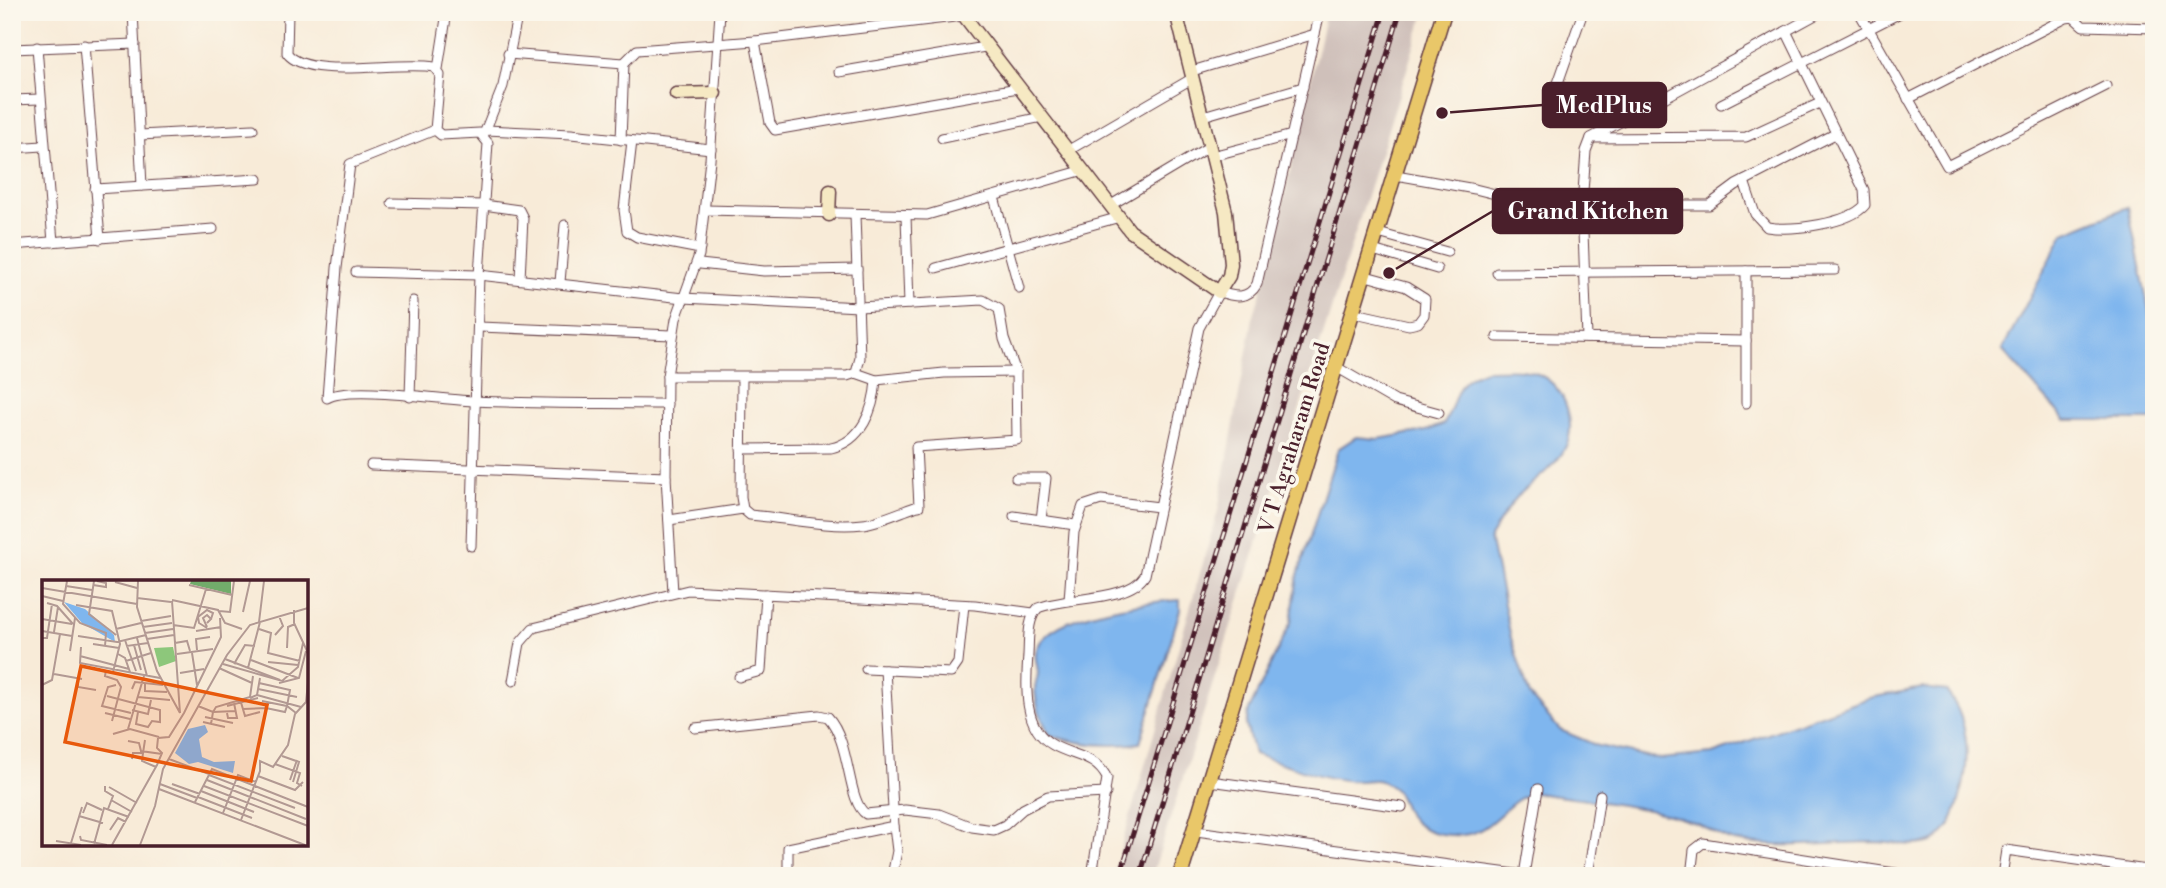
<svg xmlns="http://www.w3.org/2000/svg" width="2166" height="888" font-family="'Libre Bodoni',serif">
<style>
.industrial{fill:#cfc0ba}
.water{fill:#7fb6ee;stroke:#646a8c;stroke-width:2}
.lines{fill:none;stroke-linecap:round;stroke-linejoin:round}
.street-casing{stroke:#643e45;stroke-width:11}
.secondary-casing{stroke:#643e45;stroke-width:15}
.primary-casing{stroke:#643e45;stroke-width:17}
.street{stroke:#fff;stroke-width:9}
.secondary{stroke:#f6e9c3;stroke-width:12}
.primary{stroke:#e9c769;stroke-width:14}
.rail-casing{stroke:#4a1f2b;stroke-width:5}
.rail{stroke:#fbf7ec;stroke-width:2.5;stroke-dasharray:8;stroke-linecap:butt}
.labels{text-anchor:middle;stroke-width:7;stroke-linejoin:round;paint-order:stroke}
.street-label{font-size:21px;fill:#4a1f2b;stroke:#fbf7ec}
.inset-road{fill:none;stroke:#b29993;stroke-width:2}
.view{fill:#e8590c;fill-opacity:0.15;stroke:#e8590c;stroke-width:3.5}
.inset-edge{fill:none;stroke:#4a1f2b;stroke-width:3.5}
.leader{fill:none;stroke:#4a1f2b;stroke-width:2.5}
.callout-dot{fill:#4a1f2b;stroke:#fbf7ec;stroke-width:2.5}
.callout{fill:#4a1f2b;stroke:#4a1f2b;stroke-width:2.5}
.callout-label{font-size:23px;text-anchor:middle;font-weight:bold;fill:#fff}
</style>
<rect width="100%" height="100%" fill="#fbf7ec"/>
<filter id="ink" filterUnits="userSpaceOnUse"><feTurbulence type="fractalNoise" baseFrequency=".0143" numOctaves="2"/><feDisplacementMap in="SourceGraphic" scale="14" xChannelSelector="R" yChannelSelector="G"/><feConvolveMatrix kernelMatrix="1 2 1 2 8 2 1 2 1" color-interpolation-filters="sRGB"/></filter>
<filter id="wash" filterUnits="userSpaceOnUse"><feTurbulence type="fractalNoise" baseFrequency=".00686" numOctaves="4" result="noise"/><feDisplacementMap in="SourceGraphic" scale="28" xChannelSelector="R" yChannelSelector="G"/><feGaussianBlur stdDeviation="1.57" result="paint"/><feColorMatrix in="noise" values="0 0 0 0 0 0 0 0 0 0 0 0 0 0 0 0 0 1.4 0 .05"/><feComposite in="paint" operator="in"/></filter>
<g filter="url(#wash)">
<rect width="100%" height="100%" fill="#f8ebd8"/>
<polygon class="industrial" points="1326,12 1425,12 1152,876 1113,876 1218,511 1253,318 1268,269"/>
<g class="water">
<polygon points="2128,207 2154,335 2154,420 2065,420 2002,350 2064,233"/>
<path d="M1486,370c17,0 38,-3 54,5 26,13 38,50 24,75 -9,17 -32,32 -46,46 -11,12 -19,27 -28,41l21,101 19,58 30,34 38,16 62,13 52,-5 157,-56 54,-10 23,3c22,26 24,63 17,95 -5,20 -10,43 -29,55 -13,7 -42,2 -57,1 -48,0 -97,8 -143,-1 -14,-3 -26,-14 -39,-18 -51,-18 -108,-23 -161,-30 -29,6 -40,40 -72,42 -22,1 -45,-4 -56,-24 -6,-10 -6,-20 -17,-26 -11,-8 -19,-4 -31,-4 -33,0 -72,-17 -104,-27l-8,-29 3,-15 42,-88 7,-47 40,-126 18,-12 22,2 48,-8 18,-7c16,-29 7,-42 42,-54z"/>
<path d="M1180,600v10l-40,133c-30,4 -61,2 -90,-8 -8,-14 -15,-30 -15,-47 0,-5 3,-10 3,-16 -1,-10 -5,-16 0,-26 17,-34 107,-44 142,-46z"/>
</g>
</g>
<g filter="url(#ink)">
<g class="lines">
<defs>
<g id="street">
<polyline points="133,12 142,186"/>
<path d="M288,12l-1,41c20,28 114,7 147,14l6,8 -5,55 6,5 39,-2 8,10 -9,132 -8,271"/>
<polyline points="1859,12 1947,166 2106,86"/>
<polyline points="755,41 770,123 775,130 1018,88"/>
<polyline points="84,45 100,239"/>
<polyline points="37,47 53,242"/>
<polyline points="12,49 135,44"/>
<polyline points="508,54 624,63"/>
<polyline points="438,69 447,12"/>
<polyline points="1192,71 1315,34"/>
<polyline points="839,72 985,47"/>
<polyline points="1558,83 1583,12"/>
<polyline points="1908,99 2066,18 2073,17 2083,26 2154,28"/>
<polyline points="12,100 40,99"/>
<polyline points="1721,104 1902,12"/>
<polyline points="1203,116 1303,87"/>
<path d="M435,130l-85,34 -13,104 -10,130c21,-13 117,2 148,3 64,3 128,2 192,3"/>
<polyline points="486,130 571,134 711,149"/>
<polyline points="484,134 503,86 518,12"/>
<polyline points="140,135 253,129"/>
<polyline points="942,138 1042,117"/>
<polyline points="1591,138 1746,137 1820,103"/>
<polyline points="621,140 624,63 637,50 755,41 963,16"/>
<polyline points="632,141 624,210 627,231 637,237 700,249"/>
<polyline points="12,148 43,146"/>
<polyline points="1069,150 1193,78"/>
<polyline points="1212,156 1292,135"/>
<polyline points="1396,175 1475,189 1539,205 1582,205 1586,151 1591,138 1821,12"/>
<path d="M1744,181l11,33 12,13c24,4 82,-3 98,-22l-1,-15 -78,-159"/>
<polyline points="95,189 258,179"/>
<polyline points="994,197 1019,288"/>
<polyline points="392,203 484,205 519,210 523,218 520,279"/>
<polyline points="1111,205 1210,146"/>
<polyline points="705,210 927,215 1084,170"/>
<polyline points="906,216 909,304"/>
<polyline points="1378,233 1447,252"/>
<polyline points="12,245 213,229"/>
<polyline points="1373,250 1437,269"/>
<polyline points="700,264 764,271 857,269"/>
<polyline points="936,268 1120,217"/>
<path d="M356,272l123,3 204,23 176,9 124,-7 16,9 5,30 12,33 1,68 -101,7 3,59c-5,0 -42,17 -56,18 -36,4 -77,-6 -113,-9l-7,-6 -2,-12 1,-119"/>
<polyline points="1497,273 1835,270"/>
<polyline points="560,282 565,225"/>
<polyline points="1355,313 1409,325 1418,323 1424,315 1425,299 1406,287 1366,276"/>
<polyline points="479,327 672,335"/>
<polyline points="1497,337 1746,341"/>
<polyline points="1587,338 1582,205 1709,205 1736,185 1835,134"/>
<polyline points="1338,368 1395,401 1439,413"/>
<polyline points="856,373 876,380 944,373 1016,372"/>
<polyline points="667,376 847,376 856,373 860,358 855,215"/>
<polyline points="410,397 413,301"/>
<polyline points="1746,403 1746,271"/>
<path d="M741,449l90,-1c31,-7 43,-38 45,-68"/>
<polyline points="371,465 666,477"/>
<polyline points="1016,478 1046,478 1041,520"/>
<polyline points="1014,516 1075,525"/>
<polyline points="669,520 743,509"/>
<polyline points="673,592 666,477 667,376 676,319 699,255 710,160 720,12"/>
<polyline points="1069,600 1074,532 1083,506 1101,500 1159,507"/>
<polyline points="866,669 951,673 958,663 964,605"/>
<polyline points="739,677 761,671 766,594"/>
<polyline points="513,681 520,643 533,628 688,590 975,605 1033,613"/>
<path d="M695,728l124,-13 9,2c23,25 19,85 38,97l39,-4 34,4 33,13 22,3 11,-5 18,-16 25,-13 58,-3"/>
<polyline points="1210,781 1402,807"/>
<polyline points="1196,831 1531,876"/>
<polyline points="1524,875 1538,789"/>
<polyline points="788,876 788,848 894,826 885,670"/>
<polyline points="892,876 897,851 894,826"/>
<path d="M1092,876l15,-98c-12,-23 -33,-21 -54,-33 -31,-17 -27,-61 -25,-90 1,-16 -1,-35 10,-47 29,-12 91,-6 107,-33l54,-247 20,-36c16,5 29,8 38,-8l63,-272"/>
<polyline points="1588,876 1600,795"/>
<polyline points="1691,876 1694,850 1703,843 1914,876"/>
<polyline points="1835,876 1837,865"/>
<polyline points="2002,876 2006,850 2154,871"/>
</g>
<g id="secondary">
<polyline points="961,12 1130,231 1219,292 1229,276 1231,264 1226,212 1176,12"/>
<polyline points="676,94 715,93"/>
<polyline points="829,215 830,191"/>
</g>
<polyline id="primary" points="1180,876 1444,12"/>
</defs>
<use href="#street" class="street-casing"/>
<use href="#secondary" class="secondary-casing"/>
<use href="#primary" class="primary-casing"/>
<use href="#street" class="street"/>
<use href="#secondary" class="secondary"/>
<use href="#primary" class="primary"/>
<defs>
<g id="rail">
<polyline points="1120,876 1384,12"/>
<polyline points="1140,876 1400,12"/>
</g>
</defs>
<use href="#rail" class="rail-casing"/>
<use href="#rail" class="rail"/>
</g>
</g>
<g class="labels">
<g class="street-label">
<text transform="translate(1294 438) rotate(-73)" y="7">V T Agraharam Road</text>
</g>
</g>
<g transform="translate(42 580)">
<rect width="266" height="266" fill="#f8ebd8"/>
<path d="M131,67l3,14 -17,6 -5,-19z" fill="#8dc77b"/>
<path d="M149,1h40v13l-41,-10z" fill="#72ac6b"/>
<path d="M22,22l21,7 29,26 1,7 -33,-19zM163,145l3,7 -9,7 3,18 12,5 21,-1 -2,12 -35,-11 -9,2 -14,-11 13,-24z" fill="#7fb6ee"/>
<path class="inset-road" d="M25,1l-4,23 17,19 26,10 -1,13M52,1l-5,33 27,21M96,1l-1,26 20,64 23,42M73,2l22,6M51,5l13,2v-4l-9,-2M147,5l43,10M24,6l26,4M0,8l95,16M0,16l21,5M95,18l34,4M130,20l46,10 7,13 17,6M130,21l8,112M5,23l10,3 16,18M34,25l36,6 8,33 -7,28M252,30v13l14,30M177,31l11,1 4,-31M201,32l7,-31M0,39l30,5M99,41l30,-5M217,42l5,-41M165,43l4,-4 -4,-4 -4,3 4,9M131,45l21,3 12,-39M101,47l29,-4M165,48l-8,-5 -1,-6 9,-7 6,3 -2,6M74,49l25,-6M217,49l12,4 -3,20 32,8M0,51l30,5M154,51l25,-4M12,52l4,-25M103,53l28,-4M233,55l8,-9 -4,-10M36,56l39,6 29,-7M0,58h5l5,-34M95,58l10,38M105,59l27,-4M83,60l2,6 21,-3M133,63l12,-2 3,10M51,64l26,4M92,65l7,25M85,66l9,25M39,67l-1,16 80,15M245,68l1,-21 7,-3M155,70l-1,-11 14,-2M28,71l5,-33M150,73l5,32M76,74l7,4 5,14M135,74l36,-5M38,76l49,13M183,79l55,21M209,80l47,18M84,81l25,-8M226,82l30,3M181,84l59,17 16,-14 5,-24M192,84l11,-19 10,1M177,88l33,15M206,88l12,-46M64,90l-1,6 12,4 4,7 -9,34M138,93l24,-4M12,94l28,5M36,99v8l18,3M217,103l31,7 -3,16 -25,-5M237,103l20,-5 7,-27M103,104v7l22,1M0,105l10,-5 8,-46M74,105l-8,2 -6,19 29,7M90,109l3,-7 28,3M216,109l39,8M215,115l44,12M65,116l53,14v12l-8,-1 -4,6 -12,-3 2,-12M96,117l32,3M208,118l7,-3 3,-17M198,119l5,17 15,-4M156,126l15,6 3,-5 34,-10 3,-21M185,126l31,-8M224,128l19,4 2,-6 9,7M201,129l23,-1 2,-6M90,130l16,4 3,-14M63,133l25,6M185,133l1,5h9l-3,-15M163,137l28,6M161,142l22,5M169,144l2,-12 23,-1M86,149l16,-53M71,154l17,-5 29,8M86,161l11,2 2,8 21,3M101,173l-1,8 14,6M240,176l17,6 -6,20M90,179l1,-6h10l2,-13M127,179l40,15M233,184l25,9 -3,10 5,3M167,195l86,33M216,196l37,14 8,-8M165,200l99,39M248,200l7,-20M118,204l37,14M130,204l28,10M63,206v5l8,5 -5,13M162,206l104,40M67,207l28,16M117,209l146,56M159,211l53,21M156,217l54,21M69,220l21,12M153,222l17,-33 96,38M41,233l4,-10 15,7M181,233l15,-38 18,7M37,236l24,7M199,240l19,-49v-10l13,6 15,-22 7,-31 11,-12 2,-20M68,250l8,-12 8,4M38,256l1,4 26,5M14,261l25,4M29,263l11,-36M52,264l10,-36 25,9M70,265l45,-80 5,-12 -5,-5 1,-10 11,-1 15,-24 37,-76 -1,-19M98,265l15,-39 8,-37 64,-114 23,-30 58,-17"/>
<path class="view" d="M39,86l186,39 -16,76 -186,-39z"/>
<rect width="266" height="266" class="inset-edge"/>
</g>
<path class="leader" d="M1442 113L1543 105M1389 273L1493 211"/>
<g class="callout-dot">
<circle cx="1442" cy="113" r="7"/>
<circle cx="1389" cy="273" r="7"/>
</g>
<g class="callout">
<rect x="1543" y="83" width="123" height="44" rx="7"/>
<rect x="1493" y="189" width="189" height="44" rx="7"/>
</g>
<g class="callout-label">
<text x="1604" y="113">MedPlus</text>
<text x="1588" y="219">Grand Kitchen</text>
</g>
<rect width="2166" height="888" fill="none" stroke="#fbf7ec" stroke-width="42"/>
</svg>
